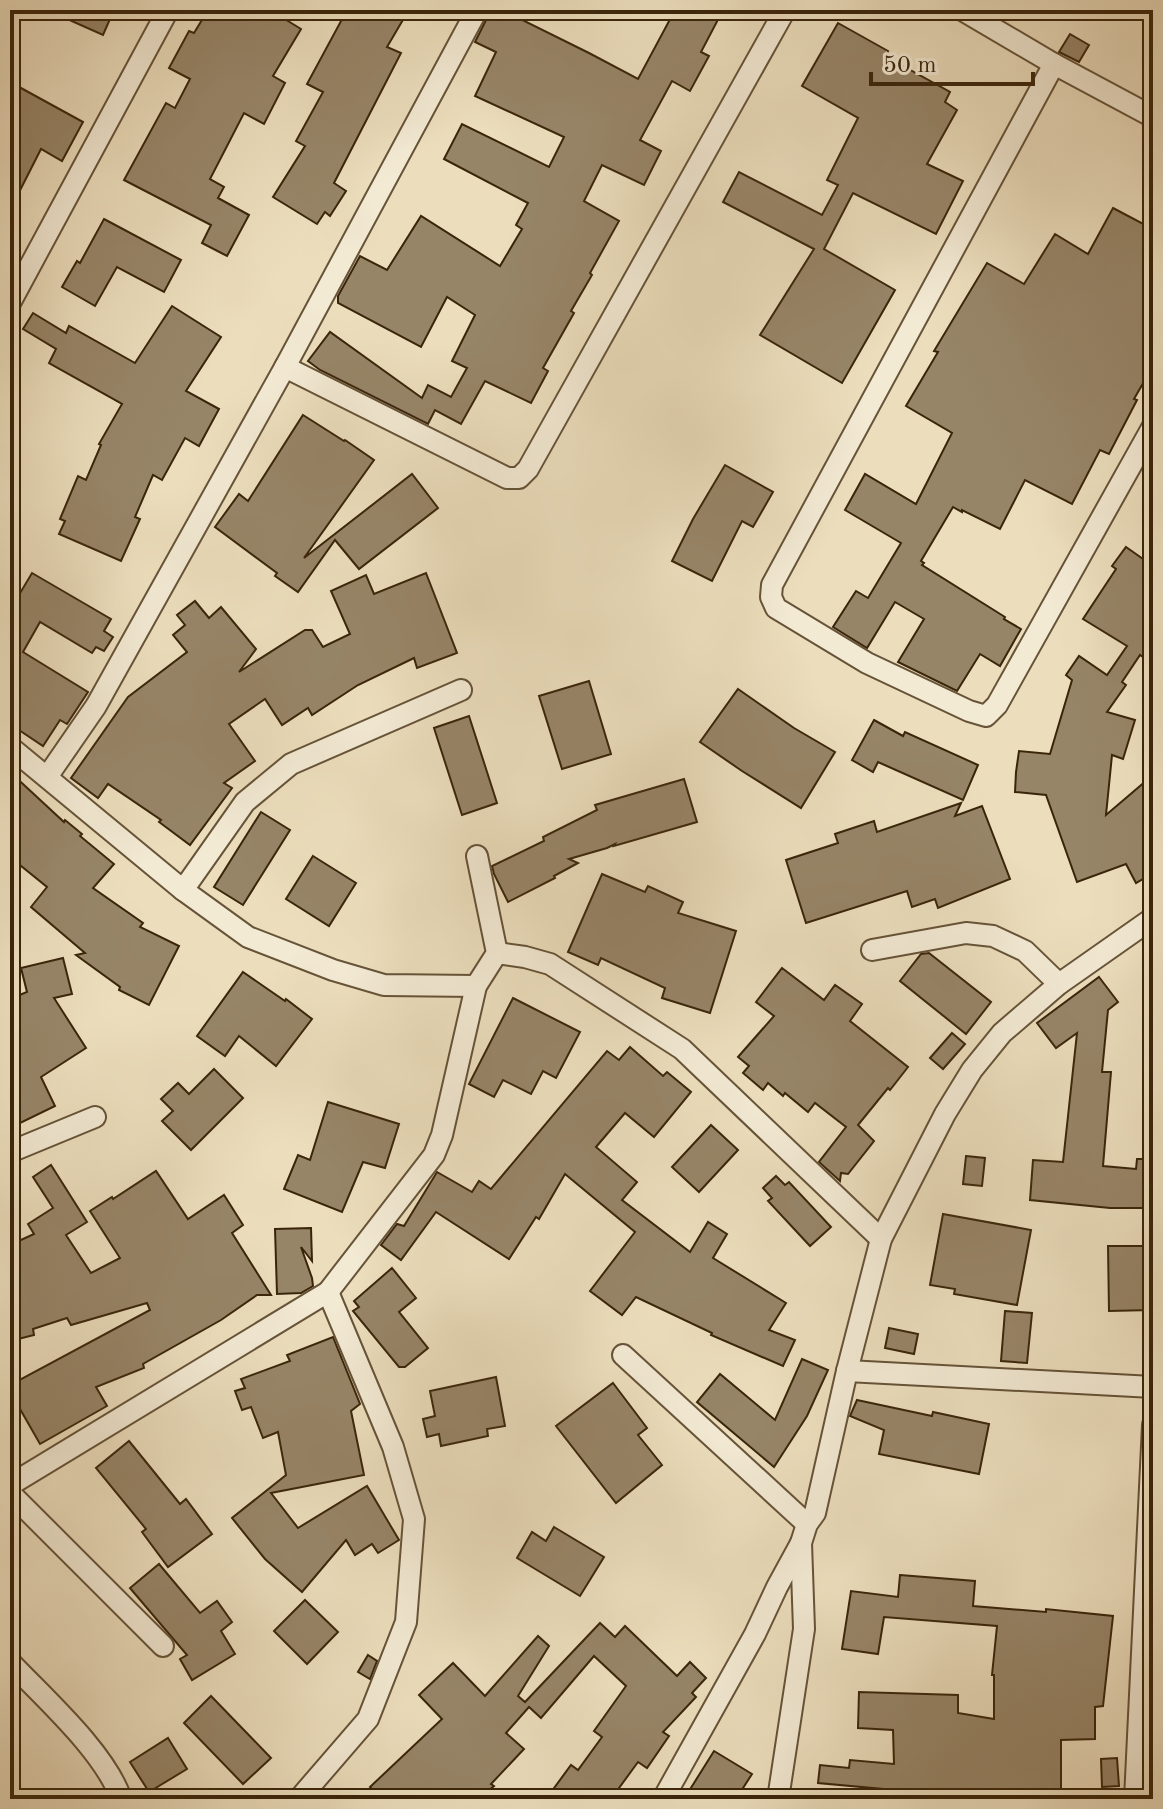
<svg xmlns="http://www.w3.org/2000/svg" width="1163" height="1809" font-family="'Old Standard TT',serif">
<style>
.building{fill:#978568;stroke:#3a250b;stroke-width:2}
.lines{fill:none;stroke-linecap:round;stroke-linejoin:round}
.minor-casing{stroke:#665338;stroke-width:24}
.minor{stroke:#f3ead4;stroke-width:20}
</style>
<rect width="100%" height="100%" fill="#ecdebd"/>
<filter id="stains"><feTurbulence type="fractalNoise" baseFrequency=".0025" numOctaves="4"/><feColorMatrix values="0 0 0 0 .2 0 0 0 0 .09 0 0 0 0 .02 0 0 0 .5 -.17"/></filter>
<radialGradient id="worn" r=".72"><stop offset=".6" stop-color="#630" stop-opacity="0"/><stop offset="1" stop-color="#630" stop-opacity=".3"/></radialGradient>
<g class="building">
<polygon points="47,10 114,10 103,35"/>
<polygon points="208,10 270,10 301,29 273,76 285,83 264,124 244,113 210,179 224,187 218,198 249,215 227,256 202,243 211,225 124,180 166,103 175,108 190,79 169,68 189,31 194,33"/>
<polygon points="347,10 391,10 404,18 387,47 401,53 334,183 346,191 330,216 325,212 317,224 273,197 305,146 296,141 323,92 307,84"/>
<polygon points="491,10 502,10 589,53 638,79 675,10 723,10 701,52 709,56 690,91 672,81 640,140 661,151 644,185 602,165 584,201 619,221 590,273 592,275 571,311 574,313 543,368 548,371 531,403 485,381 461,424 435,410 428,424 320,370 308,361 330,332 422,398 428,385 451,397 467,368 452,361 475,315 447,297 421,347 338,303 338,296 360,256 387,270 421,216 500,266 522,229 516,225 528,203 444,159 462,124 549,167 564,137 475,96 496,52 475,42"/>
<polygon points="838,23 888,51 885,56 950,92 945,102 957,110 927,164 963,181 936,234 853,193 824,249 895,290 842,383 760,335 814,249 723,202 739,172 822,215 838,185 827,180 858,118 802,86"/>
<polygon points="1070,34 1089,45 1079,62 1059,52"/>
<polygon points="10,82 83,122 62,161 41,149 10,210"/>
<polygon points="1113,208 1153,229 1153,366 1134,399 1137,400 1109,454 1100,450 1072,504 1025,480 1000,529 962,510 962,512 953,507 921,561 924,563 922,565 1005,617 1004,619 1021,629 1000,666 980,654 957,691 898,662 924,619 895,602 867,648 833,627 856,591 868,598 901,543 845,510 865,474 916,504 952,433 906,406 938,352 934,351 987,263 1024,284 1055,234 1088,254"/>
<polygon points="104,219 181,260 164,292 117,267 95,306 62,287 77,261 80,263"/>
<polygon points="172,306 221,337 186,391 219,409 199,446 185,438 162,480 153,475 135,517 140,519 121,561 59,534 65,521 60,519 78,476 86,480 101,445 99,444 122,404 49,363 56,349 23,329 33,313 66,333 69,326 135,363"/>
<polygon points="303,415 344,441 345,440 374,460 304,558 412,474 438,508 359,569 335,540 298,592 275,576 277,573 215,527 239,494 248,501"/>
<polygon points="725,465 773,492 753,527 742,521 712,581 672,561 693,519"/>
<polygon points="1126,547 1153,566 1153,664 1140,655 1122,682 1126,685 1107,712 1135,720 1123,759 1112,755 1106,815 1153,775 1153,873 1136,883 1126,864 1077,882 1046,795 1015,792 1016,772 1019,751 1050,754 1072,680 1066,675 1079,656 1107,675 1127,646 1083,619 1116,569 1112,566"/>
<polygon points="32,573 111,619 104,631 113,637 104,651 96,647 92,653 40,622 23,652 88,692 67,724 60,720 43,746 10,724 10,610"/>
<polygon points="426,573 457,653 417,668 414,658 358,685 312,715 308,708 282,725 265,699 229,724 255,761 224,783 232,788 190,845 159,822 161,820 108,784 98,798 71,778 128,697 187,652 173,635 185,625 177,615 195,601 209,618 221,607 256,649 239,672 305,630 312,630 323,647 350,634 331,591 366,575 374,594"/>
<polygon points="589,681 611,754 562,769 539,696"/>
<polygon points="738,689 794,728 835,752 801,808 742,771 700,742"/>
<polygon points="469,716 497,803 462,815 434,728"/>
<polygon points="874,720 903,736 905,732 978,765 963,800 878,762 873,772 852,760"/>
<polygon points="10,772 64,822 65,820 82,834 80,836 114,864 93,888 143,923 140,927 179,946 149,1005 119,990 120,987 76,955 85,953 31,907 47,887 10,857"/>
<polygon points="684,779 697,822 614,846 615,844 607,848 569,859 578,863 554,876 555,878 508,902 494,874 492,866 544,841 543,837 597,810 595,805"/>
<polygon points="961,803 955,816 982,806 1010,879 938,908 935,899 912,907 907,891 806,923 786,860 838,843 835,834 874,821 877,832"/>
<polygon points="261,812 290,830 243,905 214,887"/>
<polygon points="313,856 356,883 329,926 286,899"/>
<polygon points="602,874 645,892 648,886 683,902 678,913 736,931 710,1013 662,998 665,988 601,958 598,965 568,952"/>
<polygon points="929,953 991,1002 966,1034 900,981 921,954"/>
<polygon points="63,958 72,994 54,998 86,1048 41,1077 55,1106 10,1128 10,999 27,992 21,968"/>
<polygon points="782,968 824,1000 835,985 862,1004 850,1021 908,1067 890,1090 888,1088 858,1125 874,1141 848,1174 841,1173 840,1181 819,1162 846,1127 815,1103 808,1112 785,1093 783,1096 768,1083 763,1090 743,1073 749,1066 738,1057 774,1016 756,1002"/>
<polygon points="243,972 285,1001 286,999 312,1019 276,1066 239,1036 225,1056 197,1036"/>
<polygon points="1099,977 1118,1002 1108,1010 1102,1072 1111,1072 1103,1166 1136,1169 1137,1159 1153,1159 1153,1208 1110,1208 1030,1200 1033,1160 1063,1162 1077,1033 1056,1048 1037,1023"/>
<polygon points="513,998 580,1032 556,1078 543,1071 531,1094 503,1080 494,1097 469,1084"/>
<polygon points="952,1033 965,1044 943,1069 930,1058"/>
<polygon points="630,1047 663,1076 667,1072 691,1092 654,1137 625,1113 596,1147 637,1182 622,1200 690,1252 708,1222 727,1234 713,1258 786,1303 769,1330 795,1340 783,1366 711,1335 712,1333 636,1297 622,1315 590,1291 635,1232 565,1174 539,1219 536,1217 509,1259 436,1212 401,1260 381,1245 397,1224 404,1226 437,1172 472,1192 479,1181 491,1189 607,1051 619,1060"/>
<polygon points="214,1069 243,1098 191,1150 162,1121 173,1111 161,1099 178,1083 189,1094"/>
<polygon points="328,1102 399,1124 385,1168 363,1162 342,1212 284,1189 298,1155 310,1160"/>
<polygon points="711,1125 738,1150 699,1192 672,1167"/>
<polygon points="966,1156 985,1158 982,1186 963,1184"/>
<polygon points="51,1165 87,1222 66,1235 91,1273 120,1258 90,1211 112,1197 113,1199 156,1171 188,1219 224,1195 243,1225 232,1233 271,1295 257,1295 221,1320 143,1364 144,1368 96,1387 107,1406 40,1444 20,1409 17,1411 10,1398 10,1385 150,1310 147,1303 71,1325 67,1318 33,1329 34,1335 14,1340 10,1324 10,1245 34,1234 28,1224 53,1208 33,1177"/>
<polygon points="776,1176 785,1185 789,1182 831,1227 810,1246 768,1201 772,1198 763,1188"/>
<polygon points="943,1214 1031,1230 1017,1305 954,1294 955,1289 930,1285"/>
<polygon points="311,1228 312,1261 301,1247 312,1278 313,1286 301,1293 277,1294 275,1229"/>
<polygon points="1108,1246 1151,1246 1152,1310 1109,1311"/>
<polygon points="392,1268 416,1298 399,1312 428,1348 405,1367 399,1367 353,1311 359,1307 354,1301"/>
<polygon points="1005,1311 1032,1313 1027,1363 1001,1361"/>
<polygon points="889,1328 918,1334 914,1354 885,1348"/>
<polygon points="333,1337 360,1404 351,1411 364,1475 271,1493 298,1528 367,1486 399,1540 378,1553 372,1544 355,1555 346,1540 302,1592 265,1559 232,1518 286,1475 278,1432 263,1438 251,1407 242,1410 235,1391 245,1388 241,1379 290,1361 287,1355"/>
<polygon points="802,1359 828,1370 807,1416 774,1467 697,1402 720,1374 775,1420"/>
<polygon points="496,1377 505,1426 487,1429 488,1436 441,1446 439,1434 427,1437 423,1419 435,1416 430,1391"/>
<polygon points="613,1383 647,1428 638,1435 662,1465 616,1503 556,1426"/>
<polygon points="857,1400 932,1416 933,1412 989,1424 979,1474 879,1454 884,1430 850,1416"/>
<polygon points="129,1441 180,1504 186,1499 212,1534 168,1567 142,1532 146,1529 96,1468"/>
<polygon points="554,1527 604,1557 580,1596 517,1558 532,1532 546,1541"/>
<polygon points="159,1564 200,1613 217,1601 232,1622 221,1631 235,1654 192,1680 180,1659 187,1655 130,1588"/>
<polygon points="900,1575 975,1581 973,1606 1046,1612 1046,1609 1113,1616 1103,1706 1095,1707 1095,1739 1061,1740 1061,1799 986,1799 986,1795 894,1797 894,1790 818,1783 820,1765 849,1768 850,1760 894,1764 893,1730 858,1728 859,1692 958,1695 958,1713 994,1719 994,1675 992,1675 997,1626 884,1617 878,1654 842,1649 851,1591 898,1597"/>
<polygon points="305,1600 338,1632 307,1664 274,1631"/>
<polygon points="600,1623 615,1637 625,1626 677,1676 690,1662 706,1678 692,1693 696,1697 663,1732 669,1736 647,1768 638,1762 611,1799 546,1799 571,1765 578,1770 602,1737 594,1731 626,1686 594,1656 541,1718 529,1707 506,1733 524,1749 491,1784 494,1786 479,1799 382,1799 370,1787 442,1719 419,1695 453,1663 485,1696 538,1636 549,1646 518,1696 525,1702"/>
<polygon points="368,1655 377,1661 370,1679 358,1672"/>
<polygon points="211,1696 271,1758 243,1784 184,1723"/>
<polygon points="168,1738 187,1769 149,1792 130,1762"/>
<polygon points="714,1751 752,1774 736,1799 684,1799"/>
<polygon points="1117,1758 1119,1786 1102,1787 1101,1759"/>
</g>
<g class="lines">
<defs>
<g id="minor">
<polyline points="962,10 1054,64 1153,117"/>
<polyline points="1054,64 772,585 771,597 776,608 867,663 969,711 986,716 997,705 1153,426"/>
<polyline points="10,303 168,10"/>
<polyline points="285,367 507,478 519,478 528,469 785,10"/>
<polyline points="10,747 183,890 248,937 333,970 384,985 476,986"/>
<polyline points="47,777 96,706 285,367 477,10"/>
<polyline points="183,890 245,802 291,764 461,690"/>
<polyline points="872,950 966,933 993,936 1025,951 1059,984"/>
<polyline points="497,953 525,957 550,964 682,1049 881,1239"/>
<polyline points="10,1152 95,1117"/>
<polyline points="623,1355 807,1524"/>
<polyline points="847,1371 1153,1387"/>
<polyline points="10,1485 328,1292 434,1155 442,1135 476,986 497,953 477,856"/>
<polyline points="10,1493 163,1646"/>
<path d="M10,1662c34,36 96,91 111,137"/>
<polyline points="299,1799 368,1719 406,1622 414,1519 393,1447 328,1292"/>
<polyline points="663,1799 755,1634 777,1587 801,1543 807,1524 815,1513 847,1371 881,1239 945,1114 972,1070 1002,1033 1059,984 1153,918"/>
<polyline points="778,1799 804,1629 801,1543"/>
<polyline points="1135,1799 1153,1425"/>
</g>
</defs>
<use href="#minor" class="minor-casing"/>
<use href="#minor" class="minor"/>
</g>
<rect width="1163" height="1809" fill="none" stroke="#ecdebd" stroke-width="40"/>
<rect x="12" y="12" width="1139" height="1785" fill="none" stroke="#3a250b" stroke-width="4"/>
<rect x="20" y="20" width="1123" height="1769" fill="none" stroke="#3a250b" stroke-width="2"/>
<path d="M871 72v12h162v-12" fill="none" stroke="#3a250b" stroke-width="4"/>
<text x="883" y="72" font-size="24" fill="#3a250b" stroke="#f3ead4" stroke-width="6" paint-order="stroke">50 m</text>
<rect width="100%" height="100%" filter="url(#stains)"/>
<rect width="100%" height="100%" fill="url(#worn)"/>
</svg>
